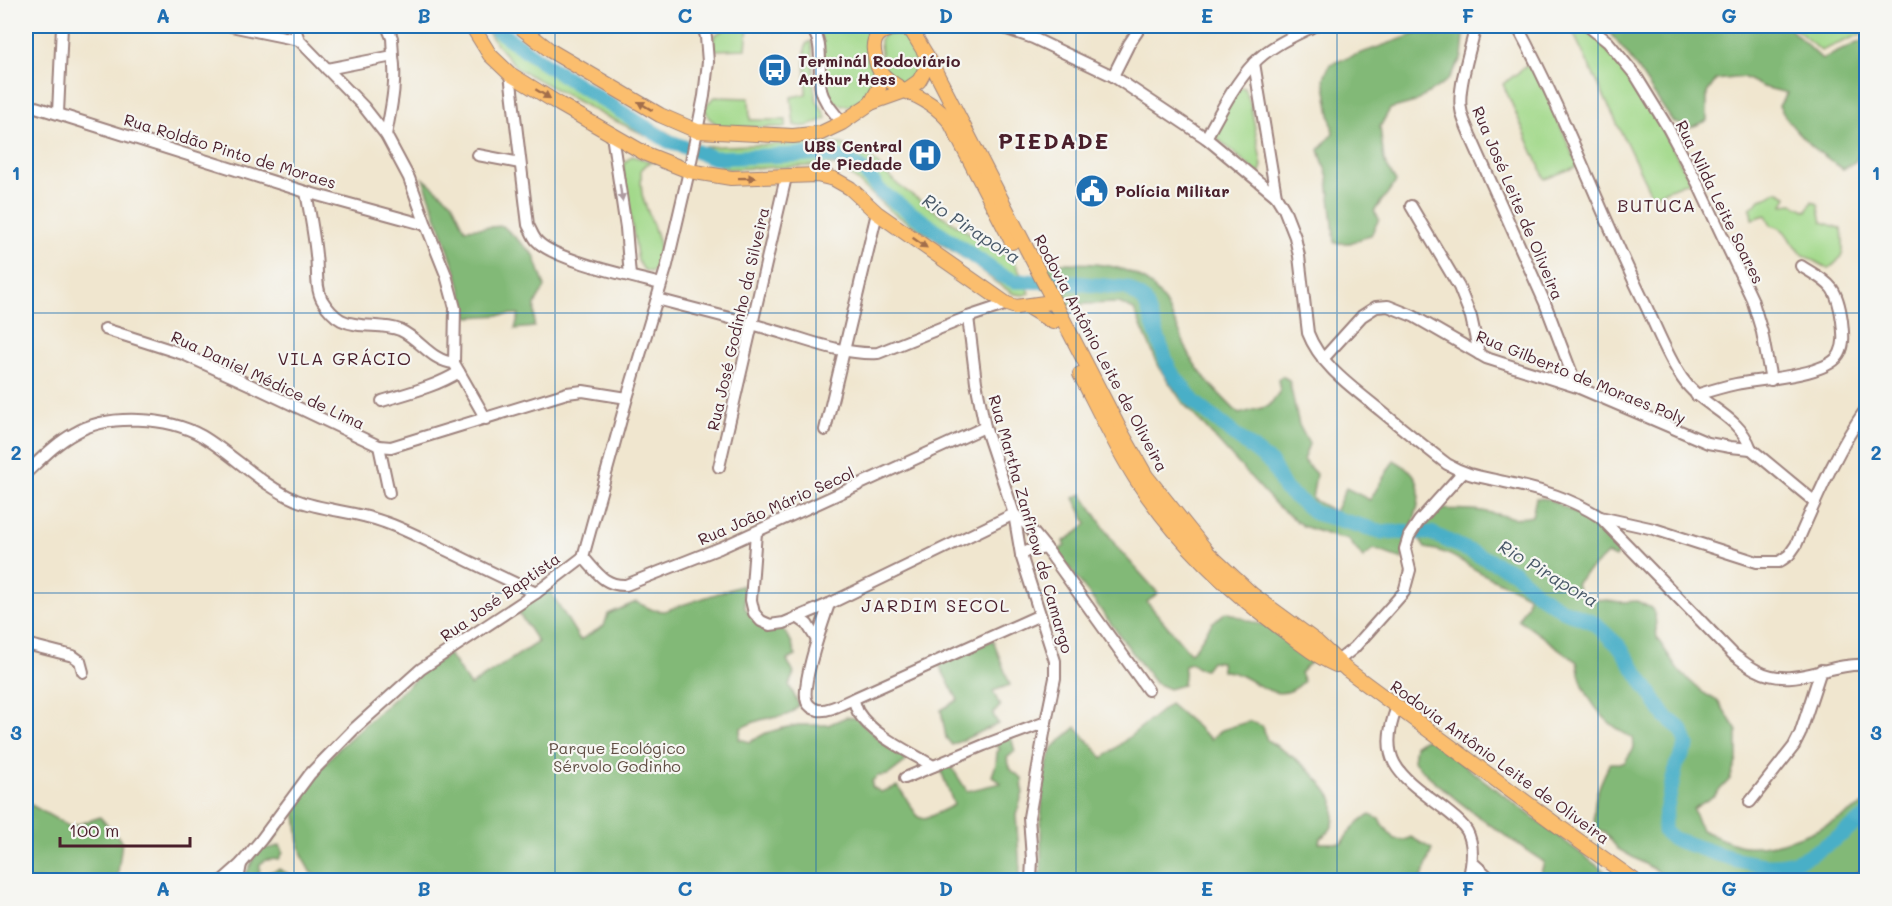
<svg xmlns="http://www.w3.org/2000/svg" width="1892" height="906" font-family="Mali,sans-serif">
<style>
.green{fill:#a3d98b;stroke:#767c5b;stroke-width:1.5}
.forest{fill:#82b977;stroke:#666c51;stroke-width:1.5}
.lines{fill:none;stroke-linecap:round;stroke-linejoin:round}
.river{stroke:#48afc7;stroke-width:15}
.minor-casing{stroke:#9d827d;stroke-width:14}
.major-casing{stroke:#9d827d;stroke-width:16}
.minor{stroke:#fff;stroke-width:10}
.major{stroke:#fbbe6e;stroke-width:14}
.oneway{fill:#a26e4c}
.oneway2{fill:#ae9aa0}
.grid{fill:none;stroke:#1f6fb2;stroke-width:1.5;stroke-opacity:0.55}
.labels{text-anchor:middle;stroke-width:4.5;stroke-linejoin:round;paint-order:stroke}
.poi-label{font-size:16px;font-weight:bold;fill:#4a1f2b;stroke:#f6f6f2;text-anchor:start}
.street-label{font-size:16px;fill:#4a1f2b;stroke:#f6f6f2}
.park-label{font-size:16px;fill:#604e43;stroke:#f6f6f2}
.neighbourhood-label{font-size:18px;letter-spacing:1.5px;fill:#4a1f2b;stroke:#f6f6f2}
.water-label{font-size:18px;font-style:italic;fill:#495969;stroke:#f6f6f2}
.district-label{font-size:22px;font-weight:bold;letter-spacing:1.5px;fill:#4a1f2b;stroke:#f6f6f2}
.neatline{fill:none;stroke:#1f6fb2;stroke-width:2}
.grid-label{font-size:20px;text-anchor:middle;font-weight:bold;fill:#1f6fb2}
</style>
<rect width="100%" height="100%" fill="#f6f6f2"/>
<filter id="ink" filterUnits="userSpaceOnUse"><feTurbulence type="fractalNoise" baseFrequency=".0167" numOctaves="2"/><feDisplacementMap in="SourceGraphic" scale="12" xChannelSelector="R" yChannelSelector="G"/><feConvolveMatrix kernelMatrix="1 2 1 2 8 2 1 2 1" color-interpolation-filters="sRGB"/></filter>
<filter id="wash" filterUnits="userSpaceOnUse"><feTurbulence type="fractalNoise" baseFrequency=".008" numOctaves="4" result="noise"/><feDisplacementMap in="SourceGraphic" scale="24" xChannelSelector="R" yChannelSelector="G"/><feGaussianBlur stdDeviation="1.35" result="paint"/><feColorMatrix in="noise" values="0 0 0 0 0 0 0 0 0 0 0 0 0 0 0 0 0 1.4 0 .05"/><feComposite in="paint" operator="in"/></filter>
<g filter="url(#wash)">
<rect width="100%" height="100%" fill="#f0e6cf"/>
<g class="green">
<polygon points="484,26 502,26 514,39 561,70 680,140 679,151 601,114 518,69 497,45"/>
<polygon points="730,26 748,26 746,49 715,50 713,42 715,35"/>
<polygon points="816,26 868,26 868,60 876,74 875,84 867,96 850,106 838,104 829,98 824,72 823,41"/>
<polygon points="1570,26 1583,26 1591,31 1636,86 1655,115 1690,181 1652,196"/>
<polygon points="1792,26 1866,26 1866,32 1821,51"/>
<path d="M902,33c11,8 16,19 20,32 -6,12 -12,18 -26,17l-14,-17 -2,-25 5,-6z"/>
<path d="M811,41c4,19 -1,41 6,60 3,6 7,10 9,17 -11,6 -20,11 -32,7l-3,-28 15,-3 -1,-44 1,-6z"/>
<polygon points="1532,62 1578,166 1545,179 1503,84"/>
<polygon points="1240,87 1245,88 1251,107 1262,166 1259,174 1212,134"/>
<polygon points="715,97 749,98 750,120 786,120 785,127 720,127 709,118 705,109 708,103"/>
<polygon points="811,143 842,144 872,159 898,185 944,217 1014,261 1030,293 1024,295 1014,294 995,282 973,264 890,211 854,178 836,165 729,169 720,167 701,147"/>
<path d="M632,156l21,6 -6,2 -6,6c0,8 0,16 1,24 4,20 32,64 9,78l-7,-2 -6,-9 -15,-91 2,-8z"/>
<path d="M1777,191l10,5 -4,9 10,-1 14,7 5,-10 6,3 4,18 20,7c2,20 4,28 -14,40 -9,-6 -22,-11 -29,-18 -12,-10 -9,-22 -28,-26l-5,-10 -14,4 -2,-11 6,-4 4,-5 9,-3z"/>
</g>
<g class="forest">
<polygon points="1438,26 1465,26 1462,57 1448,80 1415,102 1390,109 1380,127 1384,161 1396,182 1374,211 1379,219 1371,235 1350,243 1335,243 1328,178 1319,150 1333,133 1324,78 1330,64"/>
<path d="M1604,26h183l35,33 44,-20v97l-10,25 -13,8c-25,-16 -50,-36 -64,-63l8,-13 -24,-6 -20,-10 -27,3 -9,13v28l-18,7 -16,-6 -45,-67z"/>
<polygon points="423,178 452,202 465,229 503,226 534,255 545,287 535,304 534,327 515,329 519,314 468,317 457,274"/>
<path d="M1051,263c40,0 88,-2 112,37 5,8 9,16 13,25 7,13 11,29 20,41 12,18 28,33 43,48l30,-8 11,-15 -2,-11 4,-4 7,4 10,45 10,19 -6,16 13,14 -4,25 23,13 11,-24 24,12 24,-40c6,4 14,8 19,14 17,23 -7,61 -11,85l-28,-10 -11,9 -15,-19 -10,-1 -35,-12 -26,-20 -94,-103 -23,-34 -26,-59 -15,-7 -35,1 -15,3 -26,-39z"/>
<path d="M1082,494l34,52 42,47 -11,9 43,51 7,-7 15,-23 14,-11 29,11 10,2 48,35 -13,13 4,8c-30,32 -53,-11 -82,-10l-1,-9 -10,-1 -6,8 -7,-1 -7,-5 -6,2 -2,20 -14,4 -14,-6 -98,-132 8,-5 -1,-5 14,-9 9,-9 -13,-25z"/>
<path d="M1536,498l13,1 51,27 21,22 -6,10 -8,-4c-10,11 -22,18 -31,30l4,9 15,6 26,3 16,-1 14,7 4,6 2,24 22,33 23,21 17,10 18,29v29l-7,19 -15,16 -22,14 8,21c13,5 30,15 44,16 41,3 87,-22 121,-43v67c-13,10 -22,14 -39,9l-2,1h-152l-55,-31 -13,-16 -10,-4c-3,-30 2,-39 15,-66h14l10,-15 -1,-10c-30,-14 -52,-43 -56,-76l-59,-43 9,-14 1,-9c-12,-8 -26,-12 -39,-19 -23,-11 -37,-26 -64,-29l-6,-9v-9l20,-21c14,1 29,0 43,2 18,3 32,10 50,5z"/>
<path d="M743,585l2,23 13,17 24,3 9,13 5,15 -9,4 7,13 -5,12 10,20c-11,14 -19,11 -35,14 -8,2 -15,5 -23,9l-2,11 11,3 16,-9 17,-5 15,-3h30l18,-8 10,1 34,31 13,7 2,6 -17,13 -10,1 -6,5v6l9,5 17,-6 20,31 7,2 29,-14 -14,-37 9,-5 18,28 34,-8 -9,-7 4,-12 1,-12 3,-3 -6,-6 17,-6 4,14 -8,7 4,12 11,8 1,15 -7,22 4,54 -2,11h-303l-3,-2 -10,2h-352l-9,-3 -14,2 -16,-6c-7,-11 -12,-24 -13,-38 -1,-11 0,-15 -4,-25l-23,34 -6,-2 37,-52 35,-40 87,-79 25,-17 21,32 68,-44 -22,-33 31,-23 33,54 24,-14 4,-12 28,-12 17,8 11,1z"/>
<polygon points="993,640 1010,685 993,691 1000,706 993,714 998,724 952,745 946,738 941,710 958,700 939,665"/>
<path d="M1170,704l41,35 11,-9 28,-9 12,5 5,14c29,18 49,32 67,61 0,17 3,28 -14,37l-1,5h23c7,-12 15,-22 28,-28l9,4 15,20 11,1 6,-3 21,12 -11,31h-380c1,-30 -4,-111 14,-134 6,-7 15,-13 21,-19l27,31z"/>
<path d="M1428,738l188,142h-77l5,-18c-46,-31 -91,-61 -131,-101l2,-16z"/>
<polygon points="26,802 70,827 100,817 122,841 117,880 26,880"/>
<polygon points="280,845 283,853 279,859 266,860 260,864 259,876 262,878 268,873 279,869 296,878 300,876 302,880 243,880 255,856 260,848 272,848"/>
</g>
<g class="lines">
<path class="river" d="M496,26l1,4 48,34 123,77 46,17 103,-4 26,4 20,12 18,22 119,83 15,6 49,1 63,6 18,13 24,68 26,34 77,61 13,25 30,24 68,19 48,1 83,39 24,22 25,16 31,13 26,24 45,69 16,13 6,16 -11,21 -12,54v11l9,8c33,10 83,33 117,24 27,-8 54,-31 76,-46"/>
</g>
</g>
<g filter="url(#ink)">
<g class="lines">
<defs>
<g id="minor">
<polyline points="231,26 299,40"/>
<polyline points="294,26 299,40 364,107 386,135 409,178 426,225 446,275 455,308 454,363 486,419"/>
<path d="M809,26c17,14 8,44 12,64 3,13 14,23 21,33"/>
<path d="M998,26l35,12 80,38 93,62 70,58 8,13 11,28 4,19 9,77c13,34 47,56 73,78 22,18 44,36 66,53 22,13 38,13 62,19 35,8 59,14 91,34l133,137c7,5 15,12 23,16 36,20 73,-8 110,-5"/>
<path d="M1476,26c-5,20 -19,64 -15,83 1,9 6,18 9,26l75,168 32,84"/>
<path d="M1517,26c49,90 83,187 128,278 12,25 22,52 37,74 20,30 56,35 69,71"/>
<polyline points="1588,26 1608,42 1636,76 1668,128 1698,184 1752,299 1762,332 1771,380"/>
<polyline points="1254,63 1276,196"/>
<polyline points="327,69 393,56 392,38 387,26"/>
<path d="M510,74l18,151c3,5 5,12 9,16 17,19 97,36 124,43"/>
<polyline points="1113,76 1129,44 1141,26"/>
<polyline points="26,104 306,192 426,225"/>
<polyline points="58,113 62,26"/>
<path d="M386,135c5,-27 11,-52 7,-79"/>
<polyline points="612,135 626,228 630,276"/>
<path d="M1206,138c14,-25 28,-54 48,-75 16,-17 40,-27 60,-37"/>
<polyline points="478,155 520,163"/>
<path d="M306,192c4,21 8,42 10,63 2,15 -1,32 6,45 5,8 12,16 19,20 18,9 40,3 59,10 20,9 31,31 54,33"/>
<polyline points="1411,206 1459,287 1471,317 1479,354"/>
<path d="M657,299c37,10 75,19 112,30 36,10 72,26 109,24l90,-36 39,-13"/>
<polyline points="968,317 976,382 985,427 1014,514 1021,555 1055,661 1055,678 1046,722 1029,817 1032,859 1031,880"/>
<polyline points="105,329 183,354 257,388 379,446 391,447 567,393 583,391 627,398"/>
<polyline points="1323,359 1362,316 1376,307 1388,306 1413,316 1486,358 1577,387 1708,443 1730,447 1751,449"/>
<path d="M1696,395c13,-4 26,-8 40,-11 23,-5 94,-8 104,-31 5,-10 3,-21 2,-32 -5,-36 -12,-37 -41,-55"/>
<path d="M382,401c26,-8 53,-14 77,-29"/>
<polyline points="825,430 877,213"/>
<polyline points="379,446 389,493"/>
<polyline points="1751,449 1815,502"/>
<polyline points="719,467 786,177"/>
<path d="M26,473c15,-14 30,-30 49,-40 33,-20 94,-16 127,3 32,19 59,49 94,64 28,11 59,11 88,22 21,7 41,18 62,28 29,14 59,29 90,43"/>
<path d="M1600,517l54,12 103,33h22l10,-7 7,-10c21,-47 40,-94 70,-136"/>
<polyline points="756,532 751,600 754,613 761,621 770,625 784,623 829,604 1014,514 1027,525 1046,548 1148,690"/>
<polyline points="1021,555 1028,551 1046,548"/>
<path d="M583,557c14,15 21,29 43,28l94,-37 265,-121"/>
<path d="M829,604c-6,18 -29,82 -22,98 2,4 7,7 11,8 11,2 25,-7 35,-11l187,-84"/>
<polyline points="797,617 807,624 817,640"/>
<polyline points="26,644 73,656 80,661 83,672"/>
<polyline points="1334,664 1354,648 1404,592 1410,570 1405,549 1409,536 1419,521 1462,473"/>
<path d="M853,699c2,4 3,9 5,13 14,23 52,40 75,54"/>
<path d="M1397,707c-22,55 5,70 46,101 8,7 18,13 24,23 8,15 5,34 1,49"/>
<polyline points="905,778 984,745 1046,722"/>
<polyline points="1750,802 1794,746 1800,734 1821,670"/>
<polyline points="1473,863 1492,880"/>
<polyline points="223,880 241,864 261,840 310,774 355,728 421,669 536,593 583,557 627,398 667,265 689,171 704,96 708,62 706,37 703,26"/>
<polyline points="238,880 241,864"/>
<polyline points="1857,880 1866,875"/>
</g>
<g id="major">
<polyline points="472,26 490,55 510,74 559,104 646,154 689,171 731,178 817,175 834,179 850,188 877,213 1007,304 1016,307 1052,302"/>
<path d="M519,26l32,25 109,64 37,16 96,5 28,-3 21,-10 29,-20 34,-12c18,7 33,16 45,31l62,120"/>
<path d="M930,61l-11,20 -14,10c-8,-5 -17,-10 -23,-17 -4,-5 -6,-12 -7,-18 -7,-26 16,-30 36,-26l19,31 190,369 26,46 62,77 45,42 64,47 29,27 219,162 69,49"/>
<polyline points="871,103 879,88 881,73"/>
<polyline points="1026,306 1053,322"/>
<path d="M1080,374c18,35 35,72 56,105 37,57 85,105 139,145 20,15 38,31 61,41"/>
</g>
</defs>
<use href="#minor" class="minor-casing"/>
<use href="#major" class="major-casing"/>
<use href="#minor" class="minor"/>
<use href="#major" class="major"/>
</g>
<defs><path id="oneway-solid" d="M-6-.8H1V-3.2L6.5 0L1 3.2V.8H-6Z" transform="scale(1.5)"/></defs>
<g class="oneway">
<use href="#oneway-solid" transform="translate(543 94) rotate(32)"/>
<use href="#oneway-solid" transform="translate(645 106) rotate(-149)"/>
<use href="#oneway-solid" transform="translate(747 178) rotate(-1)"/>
<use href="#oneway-solid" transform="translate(920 243) rotate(35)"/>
</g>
<use class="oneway2" href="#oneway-solid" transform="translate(621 193) rotate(82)"/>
</g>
<path class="grid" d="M294,26v854M555,26v854M816,26v854M1076,26v854M1337,26v854M1598,26v854M26,313h1840M26,593h1840"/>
<defs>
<symbol id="bus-disc" viewBox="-11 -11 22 22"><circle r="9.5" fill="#1f6fb2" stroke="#f6f6f2"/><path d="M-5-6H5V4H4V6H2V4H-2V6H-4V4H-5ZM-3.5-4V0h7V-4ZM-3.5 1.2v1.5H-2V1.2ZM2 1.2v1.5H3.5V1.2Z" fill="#fff"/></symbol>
<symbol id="hospital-disc" viewBox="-11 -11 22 22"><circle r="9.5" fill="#1f6fb2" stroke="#f6f6f2"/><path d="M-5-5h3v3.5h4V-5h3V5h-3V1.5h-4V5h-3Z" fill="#fff"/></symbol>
<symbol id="civic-disc" viewBox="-11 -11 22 22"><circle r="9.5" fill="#1f6fb2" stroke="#f6f6f2"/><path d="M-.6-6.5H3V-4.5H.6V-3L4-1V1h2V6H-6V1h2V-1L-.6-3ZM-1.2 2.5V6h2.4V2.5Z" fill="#fff"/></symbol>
</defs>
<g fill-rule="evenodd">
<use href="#bus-disc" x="756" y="51" width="38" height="38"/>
<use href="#hospital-disc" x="906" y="136" width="38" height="38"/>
<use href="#civic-disc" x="1073" y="172" width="38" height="38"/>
</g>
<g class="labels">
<g class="poi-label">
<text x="798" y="67">Terminál Rodoviário<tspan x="798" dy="18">Arthur Hess</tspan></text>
<text x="902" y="152" text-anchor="end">UBS Central<tspan x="902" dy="18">de Piedade</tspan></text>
<text x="1115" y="197">Polícia Militar</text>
</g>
<g class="street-label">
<text transform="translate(230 151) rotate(17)" y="6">Rua Roldão Pinto de Moraes</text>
<text transform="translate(1720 202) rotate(64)" y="6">Rua Nilda Leite Soares</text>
<text transform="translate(1518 203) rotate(67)" y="6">Rua José Leite de Oliveira</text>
<text transform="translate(738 319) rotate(-77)" y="6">Rua José Godinho da Silveira</text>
<text transform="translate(1101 353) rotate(62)" y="6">Rodovia Antônio Leite de Oliveira</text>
<text transform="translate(1581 377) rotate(22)" y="6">Rua Gilberto de Moraes Poly</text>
<text transform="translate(268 380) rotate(25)" y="6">Rua Daniel Médice de Lima</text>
<text transform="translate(776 506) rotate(-24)" y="6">Rua João Mário Secol</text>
<text transform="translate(1031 524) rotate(74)" y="6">Rua Martha Zanfirow de Camargo</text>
<text transform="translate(500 597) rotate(-35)" y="6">Rua José Baptista</text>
<text transform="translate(1500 762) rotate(36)" y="6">Rodovia Antônio Leite de Oliveira</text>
</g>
<g class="park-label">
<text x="617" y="754">Parque Ecológico<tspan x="617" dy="18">Sérvolo Godinho</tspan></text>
</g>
<g class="neighbourhood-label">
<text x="1657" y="212">BUTUCA</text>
<text x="345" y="365">VILA GRÁCIO</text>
<text x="936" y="612">JARDIM SECOL</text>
</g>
<g class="water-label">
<text transform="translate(971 229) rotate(33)" y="6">Rio Pirapora</text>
<text transform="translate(1548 574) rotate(31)" y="6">Rio Pirapora</text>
</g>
<g class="district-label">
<text x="1054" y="149">PIEDADE</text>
</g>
</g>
<rect width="1892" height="906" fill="none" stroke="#f6f6f2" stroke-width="66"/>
<path d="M60 837v9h130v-9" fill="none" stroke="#4a1f2b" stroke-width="3"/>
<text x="69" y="837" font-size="18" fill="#4a1f2b" stroke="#f6f6f2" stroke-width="4.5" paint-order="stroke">100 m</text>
<rect x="33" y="33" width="1826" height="840" class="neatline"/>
<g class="grid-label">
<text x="163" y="23">A</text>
<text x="424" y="23">B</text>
<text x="685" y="23">C</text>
<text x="946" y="23">D</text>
<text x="1207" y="23">E</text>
<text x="1468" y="23">F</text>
<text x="1729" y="23">G</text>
<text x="16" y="180">1</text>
<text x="1876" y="180">1</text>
<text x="16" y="460">2</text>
<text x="1876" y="460">2</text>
<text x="16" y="740">3</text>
<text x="1876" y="740">3</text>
<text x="163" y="896">A</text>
<text x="424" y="896">B</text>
<text x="685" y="896">C</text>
<text x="946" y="896">D</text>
<text x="1207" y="896">E</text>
<text x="1468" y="896">F</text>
<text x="1729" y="896">G</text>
</g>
</svg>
